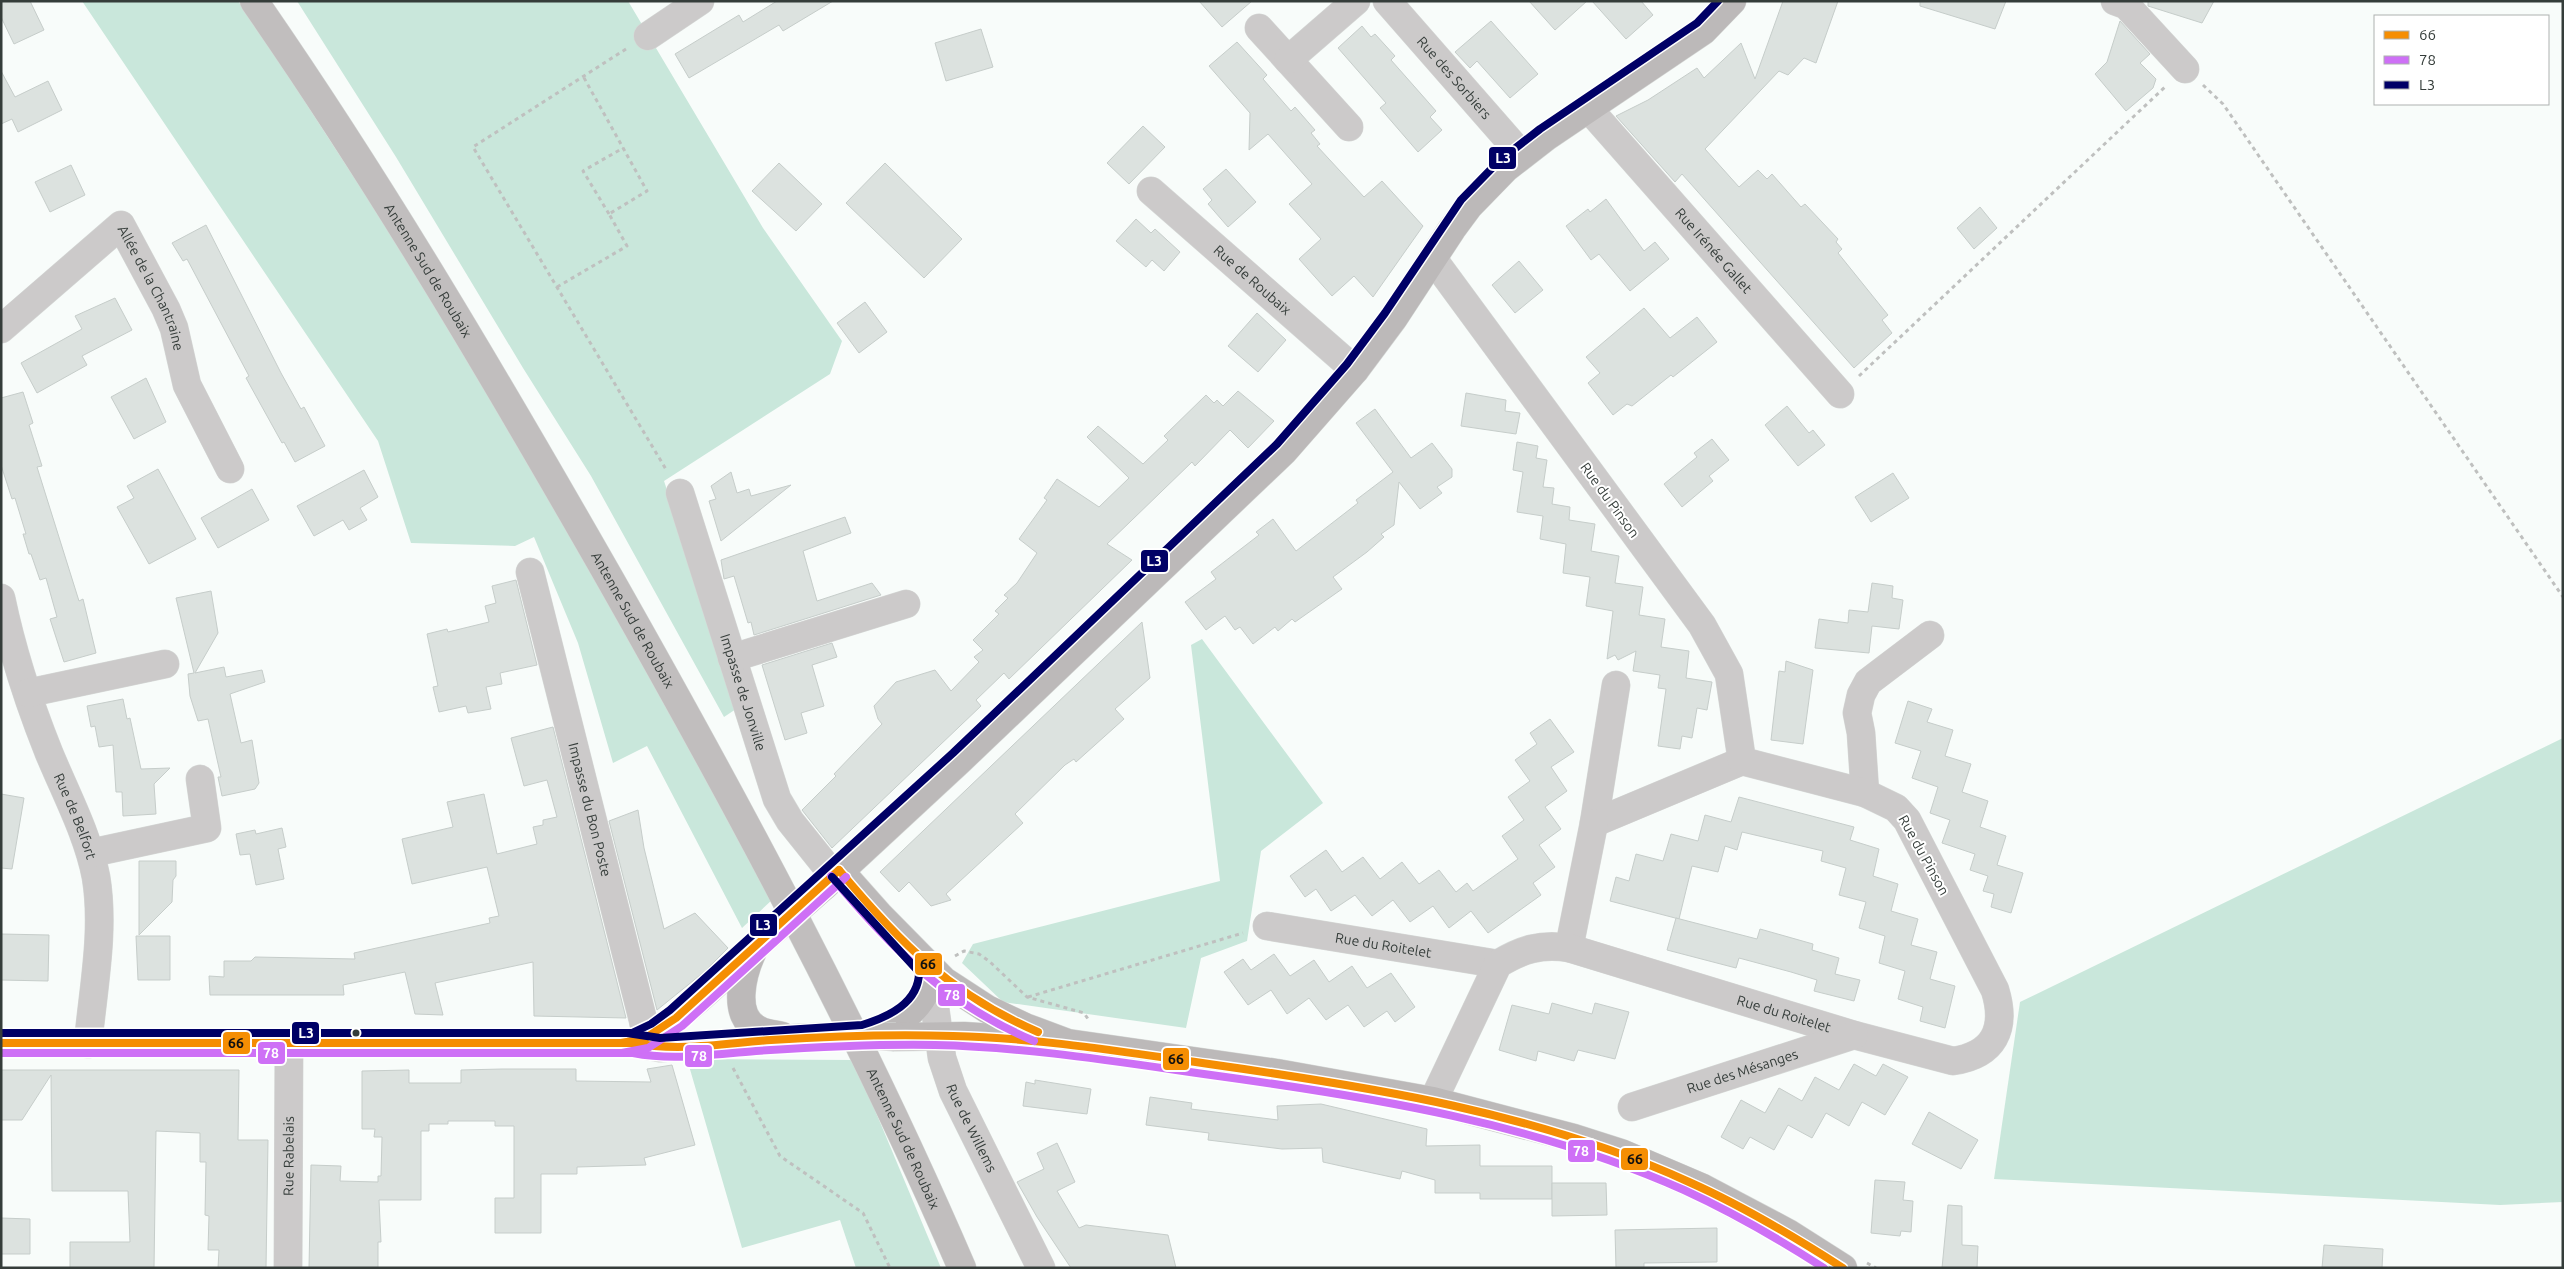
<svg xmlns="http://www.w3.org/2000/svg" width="2564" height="1269" font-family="Ubuntu,sans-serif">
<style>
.green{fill:#c9e7db}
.building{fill:#dce2df;stroke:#c6cdca}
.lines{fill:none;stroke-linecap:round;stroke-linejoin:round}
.minor-casing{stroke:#d6d9d7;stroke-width:29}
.major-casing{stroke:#d6d9d7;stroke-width:29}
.highway-casing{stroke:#d6d9d7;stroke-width:29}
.path{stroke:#bfc0bf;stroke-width:3;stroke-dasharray:4 4;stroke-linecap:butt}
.minor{stroke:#cccaca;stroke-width:28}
.major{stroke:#bcb9b9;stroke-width:28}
.highway{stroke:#c1bebe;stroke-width:28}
.major-bridge-casing{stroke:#d6d9d7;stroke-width:29;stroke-linecap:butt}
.major-bridge{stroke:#bcb9b9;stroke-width:28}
.bus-1-casing{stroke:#fff;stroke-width:11}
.bus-2-casing{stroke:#fff;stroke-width:11}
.bus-3-casing{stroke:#fff;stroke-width:11}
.bus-1{stroke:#f58e03;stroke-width:8}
.bus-2{stroke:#ce70f6;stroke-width:8}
.bus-3{stroke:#006;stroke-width:8}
.bus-dot{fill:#353d3a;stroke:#fff;stroke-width:2}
.labels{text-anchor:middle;stroke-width:4;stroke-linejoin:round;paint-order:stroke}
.street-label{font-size:14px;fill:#353d3a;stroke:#fff}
.line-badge{stroke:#fff;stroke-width:2}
.badge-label{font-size:14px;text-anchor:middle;font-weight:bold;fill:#fff}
.pale-badge-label{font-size:14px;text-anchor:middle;font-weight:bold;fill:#111}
</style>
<rect width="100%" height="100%" fill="#f8fcfa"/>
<g class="green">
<polygon points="82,1 238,1 254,23 418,276 630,638 773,899 742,928 647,746 613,763 578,643 534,537 515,546 411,543 378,441"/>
<polygon points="297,1 628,1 763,228 842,341 830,374 664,481 739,707 724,717 591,476 523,368 396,157"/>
<polygon points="1202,639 1323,803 1261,851 1247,941 1201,958 1186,1028 1003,1002 962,963 973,944 1220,881 1191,645"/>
<polygon points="2563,738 2563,1202 2500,1205 1994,1179 2020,1002"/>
<polygon points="687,1059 854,1060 941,1268 856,1268 840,1220 742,1248"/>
</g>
<g class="building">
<polygon points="1,1 30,1 44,30 14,44 1,17"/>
<polygon points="777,1 833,1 783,31 779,25 689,78 675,54 739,15 743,22"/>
<polygon points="1199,1 1252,1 1222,27"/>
<polygon points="1529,1 1587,1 1555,30"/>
<polygon points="1592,1 1641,1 1653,15 1626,39"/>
<polygon points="1783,1 1838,1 1816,63 1804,58 1788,75 1779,71 1705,149 1739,187 1758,170 1767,179 1772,174 1801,207 1805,204 1838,239 1836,242 1842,249 1838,253 1888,315 1882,320 1892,333 1854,368 1682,174 1675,182 1616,116 1648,100 1697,68 1704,78 1741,43 1755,79"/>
<polygon points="1920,1 2006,1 1995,29 1920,6"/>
<polygon points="2148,1 2214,1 2202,23 2148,6"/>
<polygon points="1491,21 1538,74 1510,98 1477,61 1470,68 1455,52"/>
<polygon points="2120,21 2150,54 2140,63 2156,79 2153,88 2126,111 2095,74 2107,62"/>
<polygon points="1362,26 1371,37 1375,34 1395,56 1391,60 1436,111 1430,117 1442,130 1418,152 1380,108 1386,103 1338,48"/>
<polygon points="981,29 993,67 946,81 935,43"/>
<polygon points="1237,42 1267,75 1263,79 1291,111 1295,107 1315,130 1311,133 1320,144 1317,146 1364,197 1382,181 1423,226 1373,297 1354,276 1332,296 1299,259 1321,239 1289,204 1312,184 1268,134 1249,150 1250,113 1209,66"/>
<polygon points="1,71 15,97 48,81 62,110 18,132 12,119 1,124"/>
<polygon points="1143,126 1165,147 1129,184 1107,163"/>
<polygon points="779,163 822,204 796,231 752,191"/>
<polygon points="885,163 962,239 924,278 846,203"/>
<polygon points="71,165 85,195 50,212 35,182"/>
<polygon points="1226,169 1256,202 1228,227 1208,204 1212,200 1203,189"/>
<polygon points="1606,199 1644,251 1655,242 1669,259 1630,291 1599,254 1591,260 1566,226 1588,209 1590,212"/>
<polygon points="1980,207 1997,228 1974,249 1957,228"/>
<polygon points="1136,219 1151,233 1155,229 1180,252 1164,271 1152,260 1146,267 1116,241"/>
<polygon points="206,225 281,373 301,409 304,407 325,446 295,462 284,442 282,443 246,378 249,376 187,259 183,261 172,243"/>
<polygon points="1519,261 1543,290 1515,313 1492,285"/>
<polygon points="115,298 132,330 82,356 87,365 37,393 21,363 82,329 75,316"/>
<polygon points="865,302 887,332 859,353 837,323"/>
<polygon points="1644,308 1670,338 1697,317 1717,342 1673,377 1671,375 1632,406 1627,404 1613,415 1588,383 1600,373 1586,357"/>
<polygon points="1257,313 1286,340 1258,372 1228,346"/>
<polygon points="146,378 166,422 134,439 111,397"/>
<polygon points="1238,391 1274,421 1248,448 1230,430 1195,466 1192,462 1131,521 1107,544 1132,560 1009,679 1004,673 976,700 981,706 832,848 802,810 836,776 834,774 882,724 878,719 874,706 896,682 935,670 951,691 979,662 974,657 983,650 973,640 999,614 995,611 1008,598 1004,595 1017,583 1037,553 1019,539 1047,500 1044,498 1057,479 1099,507 1129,478 1087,437 1098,426 1143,464 1168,440 1164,436 1206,395 1214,403 1217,400 1223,406"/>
<polygon points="23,392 33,423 29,425 42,466 37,467 79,601 83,599 96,653 64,662 50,619 57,617 46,578 40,580 31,554 29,554 23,534 26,534 15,498 12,499 1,465 1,398"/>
<polygon points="1466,393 1506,400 1505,411 1520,413 1516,434 1461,426"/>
<polygon points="1787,406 1809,433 1813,430 1825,445 1798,466 1765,425"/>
<polygon points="1375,409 1411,458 1432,443 1452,469 1452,477 1437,487 1442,493 1420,509 1399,482 1394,525 1381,534 1384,537 1367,552 1333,577 1342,589 1295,622 1292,619 1278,631 1275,627 1253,644 1240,627 1235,630 1225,616 1206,630 1185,602 1216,579 1211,572 1259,535 1256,532 1273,519 1296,551 1358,503 1356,500 1393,472 1356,423"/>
<polygon points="1712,439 1729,460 1709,476 1713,481 1682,507 1664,484 1697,457 1694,453"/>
<polygon points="1517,442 1538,446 1536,458 1547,460 1543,487 1554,488 1552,504 1570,507 1569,520 1595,524 1591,551 1619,556 1615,583 1643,587 1639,615 1665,619 1661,647 1689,651 1686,678 1712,682 1707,710 1697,708 1692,738 1682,736 1680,749 1658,746 1666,689 1658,688 1660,675 1633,671 1636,651 1618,660 1615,655 1607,659 1613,611 1586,606 1590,577 1563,573 1566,544 1540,539 1543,516 1517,512 1523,472 1513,470"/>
<polygon points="158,469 196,539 149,564 117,507 134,498 127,486"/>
<polygon points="364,470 378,497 360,508 367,520 349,530 343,520 314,536 297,506"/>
<polygon points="731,472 737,493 749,489 751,496 791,485 721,541 709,501 716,499 711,486"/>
<polygon points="1893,473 1909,498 1871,522 1855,497"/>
<polygon points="252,489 269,520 218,548 201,518"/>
<polygon points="845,517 851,533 803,551 817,601 872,583 881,595 754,635 751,622 748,623 734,576 724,579 721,560"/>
<polygon points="516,580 537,665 500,673 502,684 486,687 491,709 468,713 466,706 439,712 433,687 438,686 427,634 447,629 448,632 489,622 485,606 496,603 492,586"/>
<polygon points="1872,583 1893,586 1892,598 1903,600 1899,629 1872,626 1869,653 1815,648 1819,619 1848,623 1849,610 1868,612"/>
<polygon points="211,591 218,633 195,673 224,667 226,677 262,670 265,682 230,694 241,743 252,740 259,783 255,789 222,796 218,777 221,777 208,719 198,721 190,696 188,674 194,673 176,598"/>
<polygon points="1142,622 1150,678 1115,709 1124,719 1076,762 1074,759 1065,765 1015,814 1023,823 946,894 951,900 931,906 909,882 899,892 880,872"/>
<polygon points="832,643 837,657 812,665 824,706 801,713 807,733 785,740 762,665"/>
<polygon points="1786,661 1813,670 1803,744 1771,740 1779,671 1785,672"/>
<polygon points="123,699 127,719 130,718 141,769 170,768 154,784 156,814 123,816 122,792 116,792 113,745 99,747 95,726 91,727 87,706"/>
<polygon points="1908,701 1932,709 1927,722 1953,730 1945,756 1971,764 1962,792 1988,801 1980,827 2006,836 1997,865 2023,873 2011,913 1991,907 1994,894 1983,891 1988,876 1970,870 1975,854 1942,843 1950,820 1930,813 1938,787 1912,778 1921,751 1895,743"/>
<polygon points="1550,719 1574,752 1551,767 1567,791 1545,807 1561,829 1539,845 1555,867 1533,883 1541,895 1488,933 1471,911 1449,928 1433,906 1410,922 1393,900 1372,916 1355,895 1331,911 1316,889 1305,897 1290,876 1326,850 1342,872 1363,857 1380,879 1402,862 1419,884 1439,870 1456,892 1467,883 1473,891 1518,859 1502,836 1524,820 1508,797 1530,781 1515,760 1537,744 1530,733"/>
<polygon points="553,727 626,1018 534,1016 533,962 435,983 443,1015 415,1014 405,972 343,985 344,995 210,995 209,976 224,977 224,961 251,961 255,957 355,959 354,953 490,923 489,918 499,916 487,867 412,884 402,839 453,827 447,802 484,794 497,854 537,844 533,827 543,825 543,820 557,817 547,780 524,786 511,738"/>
<polygon points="1,794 24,798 12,869 1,868"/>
<polygon points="1739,797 1854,827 1850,840 1879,849 1873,876 1898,884 1891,911 1918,919 1911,945 1937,952 1930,979 1955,986 1945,1028 1920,1021 1923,1007 1898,999 1905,971 1879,963 1885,936 1859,928 1866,902 1839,895 1846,868 1821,861 1823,851 1742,832 1737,850 1725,846 1718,872 1692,866 1679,919 1610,901 1616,877 1629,881 1636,854 1663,861 1671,834 1698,841 1705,815 1731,822"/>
<polygon points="638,810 644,848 664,929 695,913 728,948 704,972 657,1010 609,821"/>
<polygon points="282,828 286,847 278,849 284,879 256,885 250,854 240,855 236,834 255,830 256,834"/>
<polygon points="139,861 176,861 176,876 173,880 172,902 139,935"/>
<polygon points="1676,918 1757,939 1760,929 1813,944 1812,950 1839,958 1835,974 1860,980 1854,1001 1814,991 1817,980 1791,972 1739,958 1736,968 1667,950"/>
<polygon points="1,934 49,935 48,981 1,980"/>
<polygon points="136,936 170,936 170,980 138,980"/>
<polygon points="1274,954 1290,976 1314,960 1329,982 1352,966 1367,988 1391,973 1415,1007 1395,1022 1387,1011 1364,1027 1348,1005 1326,1020 1309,998 1287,1014 1271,990 1248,1005 1224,972 1243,959 1251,970"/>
<polygon points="1552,1003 1592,1014 1595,1003 1629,1012 1615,1059 1578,1050 1574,1061 1538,1051 1536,1061 1499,1050 1512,1005 1549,1014"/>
<polygon points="1854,1064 1876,1076 1883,1064 1908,1077 1885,1115 1862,1102 1849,1126 1826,1113 1812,1138 1788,1125 1774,1150 1750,1137 1743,1149 1721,1137 1741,1100 1765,1113 1779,1088 1802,1101 1815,1077 1839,1090"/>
<polygon points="672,1065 695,1145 644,1158 646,1165 577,1167 577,1174 541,1174 541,1233 495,1233 495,1198 514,1198 514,1126 495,1126 495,1121 448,1121 448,1124 429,1124 429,1131 421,1131 421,1200 379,1200 381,1242 378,1242 378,1268 309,1268 311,1165 341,1166 340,1181 378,1182 378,1176 381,1176 382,1137 374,1137 375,1129 362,1129 362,1071 409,1070 409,1083 461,1083 461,1070 502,1069 576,1069 576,1081 651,1082 647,1069"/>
<polygon points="1,1070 239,1070 238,1140 268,1140 266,1268 218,1268 219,1250 208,1250 209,1216 205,1215 206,1162 200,1162 200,1133 156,1131 154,1268 70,1268 70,1242 130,1242 128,1191 52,1191 51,1075 22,1120 1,1120"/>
<polygon points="1035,1080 1091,1089 1087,1114 1023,1106 1026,1082 1035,1084"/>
<polygon points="1150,1097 1192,1103 1191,1109 1278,1120 1277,1106 1321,1104 1427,1129 1426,1146 1480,1145 1480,1166 1552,1166 1552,1199 1480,1199 1480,1193 1435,1193 1435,1180 1402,1171 1400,1179 1323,1162 1322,1148 1282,1149 1208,1140 1209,1133 1146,1125"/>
<polygon points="1929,1112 1978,1140 1961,1169 1912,1144"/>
<polygon points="1057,1143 1075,1182 1057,1191 1079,1228 1086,1225 1168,1235 1176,1268 1071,1268 1037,1217 1017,1182 1044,1169 1037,1153"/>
<polygon points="1875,1180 1905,1182 1903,1200 1913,1201 1911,1232 1901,1231 1900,1236 1871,1233"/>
<polygon points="1552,1183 1606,1183 1607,1215 1552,1216"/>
<polygon points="1948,1205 1962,1206 1962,1245 1978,1246 1977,1268 1942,1268"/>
<polygon points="1,1218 30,1219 30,1254 1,1254"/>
<polygon points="1717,1228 1717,1262 1644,1263 1644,1268 1616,1268 1615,1230"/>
<polygon points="2324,1245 2383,1249 2382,1268 2322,1268"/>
</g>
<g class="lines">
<defs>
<g id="minor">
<path id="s1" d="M1387,1l134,153"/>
<polyline points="2115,1 2126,5 2185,69"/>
<polyline points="1259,28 1349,127"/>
<polyline points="648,36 700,1"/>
<polyline points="1288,60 1356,1"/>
<path id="s2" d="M1588,108l252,286"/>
<path id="s3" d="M1151,191l204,179"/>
<path id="s4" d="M1,329l120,-104 45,84 8,19 13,57 43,84"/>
<path id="s5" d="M680,493l97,306 13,22 44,55"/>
<path id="s6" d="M530,572l113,448 5,26"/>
<path id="s7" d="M1,598c11,53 28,105 48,155 17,41 39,82 47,124 9,54 -3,112 -8,167"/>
<polyline points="732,658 906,604"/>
<polyline points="1616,685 1594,823 1742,761"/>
<polyline points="28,693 165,664"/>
<polyline points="1865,793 1861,733 1857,713 1861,695 1868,682 1930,635"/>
<polyline points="91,853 207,828 200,779"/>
<path id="s8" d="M1267,926l231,38"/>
<polyline points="1569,948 1594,823"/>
<path id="s9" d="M931,979l11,79 11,33 88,177"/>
<path id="s10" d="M1433,1101l65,-137c23,-14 43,-21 71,-16l285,87 99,26c41,-6 54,-32 42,-71l-88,-170 -11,-12 -31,-15 -123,-32 -13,-87 -27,-49 -269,-366"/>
<path id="s11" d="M1632,1107l222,-72"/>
<path id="s12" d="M288,1268l1,-225"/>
</g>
<g id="major">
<polyline points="839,870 879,915 944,981 987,1009 1025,1027 1068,1043 1277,1073 1433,1101 1574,1138 1621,1153 1703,1188 1788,1233 1843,1268"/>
<polyline points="824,886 960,760 1284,451 1355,370 1393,319 1452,229 1469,206 1506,168 1546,137 1703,31 1732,1"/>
<path d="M753,951c-10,21 -23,66 6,79 7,4 16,4 23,6"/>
<path d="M895,1024c19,-13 37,-31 34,-56"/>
<polyline points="895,1037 964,1036 1039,1041"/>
<polyline points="1,1043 634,1043 660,1048 798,1038"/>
<path d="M634,1043c47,-22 83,-61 121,-96"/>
</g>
<g id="highway">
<path id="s13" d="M254,1c129,186 244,382 356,578 127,224 250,452 352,689"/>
</g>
</defs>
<use href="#minor" class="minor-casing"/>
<use href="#major" class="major-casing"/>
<use href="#highway" class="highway-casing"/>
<g class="path">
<polyline points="626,49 473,147 667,471"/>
<polyline points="2203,85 2223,104 2563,597"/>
<polyline points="609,214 583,171 623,148"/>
<polyline points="557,287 627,246 609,214 647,191 583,76"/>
<polyline points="1859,376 2167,85"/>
<polyline points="955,956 964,951 979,954 989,961 1027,997 1084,1013 1088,1019"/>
<polyline points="1028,997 1243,933"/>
<polyline points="733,1068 780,1156 863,1213 890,1268"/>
<polyline points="1867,1263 1876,1268"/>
</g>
<use href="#minor" class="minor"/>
<use href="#major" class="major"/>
<use href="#highway" class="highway"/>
<defs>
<g id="major-bridge">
<polyline points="755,947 824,886"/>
<polyline points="798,1038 864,1035 895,1037"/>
</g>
</defs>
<use href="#major-bridge" class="major-bridge-casing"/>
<use href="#major-bridge" class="major-bridge"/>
<defs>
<g id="bus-1">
<path d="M839,870c60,72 111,124 199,162"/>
<path d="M1,1043h633c45,9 92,0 137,-3 61,-4 122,-6 182,-4 86,2 171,16 256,28 163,23 329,49 480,118 54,24 104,54 154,86"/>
<polyline points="621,1043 644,1039 676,1018 839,870"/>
</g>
<g id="bus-2">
<path d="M831,876c62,74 114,127 203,165"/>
<path d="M1,1053h632c41,8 82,1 123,-2 59,-4 119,-7 179,-6 93,2 184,17 276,30 161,22 323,48 473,115 48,22 95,49 140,78"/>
<polyline points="622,1053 648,1048 682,1026 846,877"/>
</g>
<g id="bus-3">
<polyline points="1,1033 632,1033 651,1024 670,1010 953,753 1277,444 1347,364 1385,313 1461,200 1499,161 1540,129 1697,23 1718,1"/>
<path d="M627,1033l33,5 202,-13c26,-8 57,-22 57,-53l-87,-95"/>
</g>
</defs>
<use href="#bus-1" class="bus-1-casing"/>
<use href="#bus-2" class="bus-2-casing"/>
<use href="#bus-3" class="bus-3-casing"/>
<use href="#bus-1" class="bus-1"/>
<use href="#bus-2" class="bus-2"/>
<use href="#bus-3" class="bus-3"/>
</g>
<circle class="bus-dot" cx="356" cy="1033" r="4.5"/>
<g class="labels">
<g class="street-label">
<text dy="5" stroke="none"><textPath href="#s1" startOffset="102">Rue des Sorbiers</textPath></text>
<text dy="5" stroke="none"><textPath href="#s2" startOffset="190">Rue Irénée Gallet</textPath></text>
<text dy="5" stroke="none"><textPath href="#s13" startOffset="321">Antenne Sud de Roubaix</textPath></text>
<text dy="5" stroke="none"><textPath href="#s3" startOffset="135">Rue de Roubaix</textPath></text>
<text dy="5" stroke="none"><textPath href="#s4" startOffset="229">Allée de la Chantraine</textPath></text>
<text transform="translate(1610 500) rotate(54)" y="5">Rue du Pinson</text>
<text dy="5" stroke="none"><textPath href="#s13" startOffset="726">Antenne Sud de Roubaix</textPath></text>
<text dy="5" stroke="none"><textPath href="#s5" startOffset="209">Impasse de Jonville</textPath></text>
<text dy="5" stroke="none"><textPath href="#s6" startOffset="245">Impasse du Bon Poste</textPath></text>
<text dy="5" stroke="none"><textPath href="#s7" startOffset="231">Rue de Belfort</textPath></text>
<text transform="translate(1924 855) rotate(61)" y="5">Rue du Pinson</text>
<text dy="5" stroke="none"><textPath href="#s8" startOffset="118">Rue du Roitelet</textPath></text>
<text dy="5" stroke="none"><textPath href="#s10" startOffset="451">Rue du Roitelet</textPath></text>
<text dy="5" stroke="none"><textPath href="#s11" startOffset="116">Rue des Mésanges</textPath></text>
<text dy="5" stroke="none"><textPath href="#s9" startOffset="156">Rue de Willems</textPath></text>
<text dy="5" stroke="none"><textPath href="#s13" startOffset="1311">Antenne Sud de Roubaix</textPath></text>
<text dy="5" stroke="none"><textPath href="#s12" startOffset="112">Rue Rabelais</textPath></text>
</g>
</g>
<g class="line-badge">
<rect x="1488" y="146" width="29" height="24" rx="5" fill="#006"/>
<rect x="1140" y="549" width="29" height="24" rx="5" fill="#006"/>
<rect x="749" y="913" width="29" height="24" rx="5" fill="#006"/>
<rect x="914" y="952" width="29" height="24" rx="5" fill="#f58e03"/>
<rect x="937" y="983" width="29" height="24" rx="5" fill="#ce70f6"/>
<rect x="291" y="1021" width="29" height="24" rx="5" fill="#006"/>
<rect x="222" y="1031" width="29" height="24" rx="5" fill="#f58e03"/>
<rect x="257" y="1041" width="29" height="24" rx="5" fill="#ce70f6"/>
<rect x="684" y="1044" width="29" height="24" rx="5" fill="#ce70f6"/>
<rect x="1162" y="1047" width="28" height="24" rx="5" fill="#f58e03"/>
<rect x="1567" y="1139" width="29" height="24" rx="5" fill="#ce70f6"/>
<rect x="1620" y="1147" width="29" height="24" rx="5" fill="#f58e03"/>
</g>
<g class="badge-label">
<text x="1503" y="163">L3</text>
<text x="1154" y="566">L3</text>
<text x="763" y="930">L3</text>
<text x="952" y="1000">78</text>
<text x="306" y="1038">L3</text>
<text x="271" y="1058">78</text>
<text x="699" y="1061">78</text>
<text x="1581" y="1156">78</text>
</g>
<g class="pale-badge-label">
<text x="928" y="969">66</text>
<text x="236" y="1048">66</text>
<text x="1176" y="1064">66</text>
<text x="1635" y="1164">66</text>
</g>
<rect width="2564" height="1269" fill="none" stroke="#353d3a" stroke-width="5"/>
<rect x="2374" y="15" width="175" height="90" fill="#ffffff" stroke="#aeb1b0"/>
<rect x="2384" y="31" width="25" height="8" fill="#f58e03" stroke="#aeb1b0"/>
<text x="2419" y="40" font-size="15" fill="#353d3a">66</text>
<rect x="2384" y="56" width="25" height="8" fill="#ce70f6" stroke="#aeb1b0"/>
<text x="2419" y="65" font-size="15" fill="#353d3a">78</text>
<rect x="2384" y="81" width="25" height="8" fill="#000066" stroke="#aeb1b0"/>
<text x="2419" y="90" font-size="15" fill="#353d3a">L3</text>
</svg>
